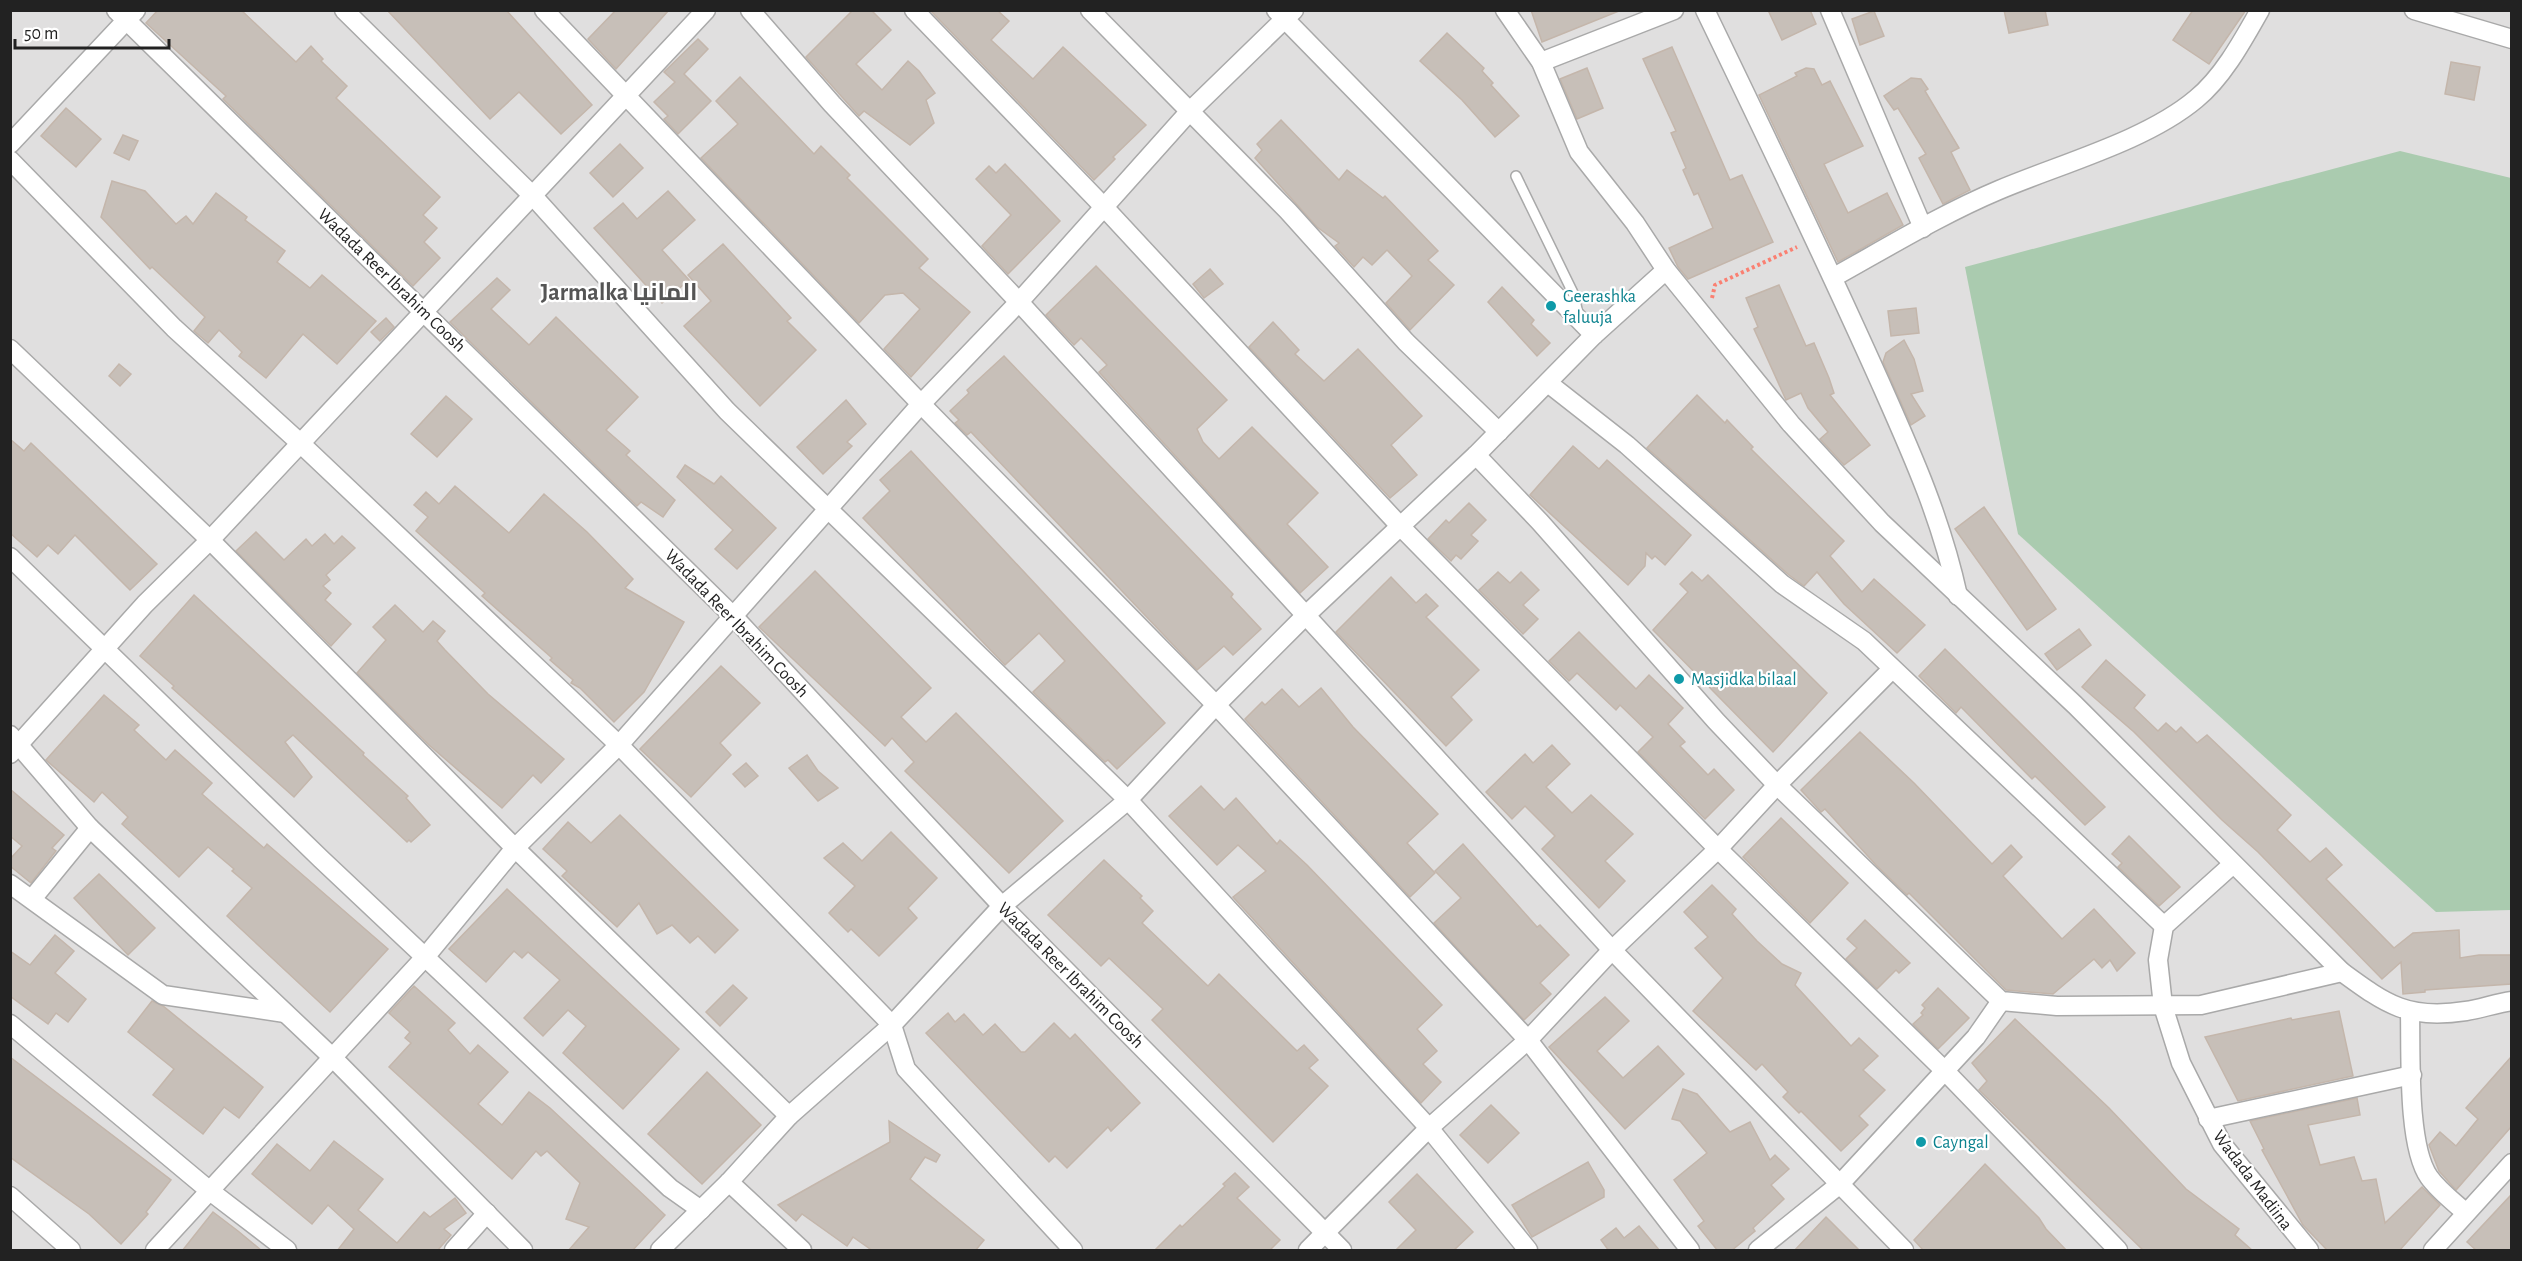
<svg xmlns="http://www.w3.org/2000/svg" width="2522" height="1261" font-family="'Alegreya Sans',Cairo,sans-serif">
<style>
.residential{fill:#e0dfdf}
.cemetery{fill:#aacbaf}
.building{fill:#c7bfb8;stroke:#c4b6ab;stroke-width:1.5}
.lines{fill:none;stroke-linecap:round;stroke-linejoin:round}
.lane-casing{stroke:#a9a9a9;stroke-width:12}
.street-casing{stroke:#a9a9a9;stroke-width:21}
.path{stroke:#fa8072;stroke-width:4;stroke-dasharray:3 3;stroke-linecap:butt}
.lane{stroke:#fff;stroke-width:9}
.street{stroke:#fff;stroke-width:18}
.culture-dot{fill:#0f9aa8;stroke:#fff;stroke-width:2}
.labels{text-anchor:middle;stroke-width:4.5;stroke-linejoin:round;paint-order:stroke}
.street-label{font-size:18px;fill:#222;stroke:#fff}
.culture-label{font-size:18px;fill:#0d838f;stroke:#fff;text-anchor:start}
.district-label{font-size:24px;font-weight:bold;fill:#555;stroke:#fff}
</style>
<rect width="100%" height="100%" fill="#f2efe9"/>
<rect class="residential" x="11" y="11" width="2500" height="1239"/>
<polygon class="cemetery" points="2400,151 2511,178 2511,910 2436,912 2018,534 1965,267"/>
<g class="building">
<polygon points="158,10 241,10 296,62 311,46 323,59 321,61 347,86 336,98 440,197 423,215 437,228 424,242 440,258 413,286 223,99 226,96 146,23"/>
<polygon points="387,10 506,10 592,105 561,134 519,92 490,119"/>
<polygon points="616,10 669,10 616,69 588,39"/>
<polygon points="853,10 871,10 891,30 856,64 882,90 908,61 919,71 935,93 926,100 934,123 910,145 864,111 859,116 806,57"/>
<polygon points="930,10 997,10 1009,21 991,40 1033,79 1063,47 1146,125 1113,157 1115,159 1094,180"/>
<polygon points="1531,10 1619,10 1619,11 1542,42"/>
<polygon points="1768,10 1810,10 1816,24 1782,40"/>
<polygon points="2004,10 2045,10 2048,25 2009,33"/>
<polygon points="2193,10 2246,10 2209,64 2173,40"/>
<polygon points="1874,11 1884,36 1860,45 1852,19"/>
<polygon points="1447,33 1484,68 1482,71 1493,83 1491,85 1519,116 1495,137 1462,100 1420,61"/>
<polygon points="698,39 708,49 684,74 711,101 678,134 664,119 668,116 654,102 675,82 664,72"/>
<polygon points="1672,47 1730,180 1742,175 1773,242 1688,279 1678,267 1669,248 1713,228 1698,193 1694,195 1683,170 1686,168 1671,133 1676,131 1643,59"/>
<polygon points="2451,62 2480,67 2474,100 2445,94"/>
<polygon points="1587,68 1603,108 1577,119 1560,79"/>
<polygon points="1806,68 1814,69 1822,85 1830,81 1863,146 1824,164 1848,213 1887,193 1903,225 1838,262 1759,95 1797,76 1795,73"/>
<polygon points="740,77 814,154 821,146 850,175 847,178 928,259 919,268 970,312 911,377 884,349 920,309 903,293 885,295 859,323 701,158 738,124 716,101"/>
<polygon points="1911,78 1921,79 1928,89 1925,91 1959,148 1951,152 1970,190 1943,204 1919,158 1926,154 1898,108 1894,110 1884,96"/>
<polygon points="66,108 101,139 76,167 41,136"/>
<polygon points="1281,120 1339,180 1347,170 1383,198 1385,196 1438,251 1428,260 1454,285 1410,330 1386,303 1412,276 1387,250 1372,265 1363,257 1354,267 1335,246 1339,243 1317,227 1255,158 1262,150 1257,144"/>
<polygon points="123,135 138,141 129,160 114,153"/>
<polygon points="620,144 643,168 613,197 590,173"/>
<polygon points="1005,164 1060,221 1008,274 982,246 1011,215 976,179 989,166 996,173"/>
<polygon points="112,181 145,191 176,224 186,216 193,224 216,193 247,217 245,220 285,251 277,262 310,288 322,275 376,321 337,364 303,334 266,378 239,356 242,352 219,330 208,343 194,331 205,317 152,267 150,269 101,217"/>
<polygon points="668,191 695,220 662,250 689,280 662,303 594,228 623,203 637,219"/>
<polygon points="723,244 791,318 787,321 816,350 760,406 684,326 711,301 688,275"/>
<polygon points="1096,266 1227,400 1197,429 1203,442 1219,459 1252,427 1318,493 1287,524 1328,567 1300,593 1099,372 1107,365 1081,338 1074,345 1046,315"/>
<polygon points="1210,269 1223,284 1204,298 1193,284"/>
<polygon points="497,278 510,290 491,309 529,345 556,317 638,397 606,430 630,451 626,455 675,500 663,517 641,502 637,506 450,322"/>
<polygon points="1779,285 1806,346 1814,343 1829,378 1834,393 1830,395 1870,445 1844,465 1820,439 1828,432 1808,408 1801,393 1786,400 1754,329 1758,327 1746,298"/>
<polygon points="1502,287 1534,320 1531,324 1550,343 1537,356 1488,302"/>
<polygon points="1916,308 1919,333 1891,336 1888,311"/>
<polygon points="386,318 394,327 380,341 371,332"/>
<polygon points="1273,322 1299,350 1295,354 1324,381 1358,349 1422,416 1391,445 1417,475 1390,498 1249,347"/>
<polygon points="1904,340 1914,359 1923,391 1911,394 1925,416 1911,425 1883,362 1886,353"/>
<polygon points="1004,356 1233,594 1231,597 1261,629 1233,655 1224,646 1197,670 971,432 967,435 955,423 959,420 950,411 969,393 967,390"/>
<polygon points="119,364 131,374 120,386 109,376"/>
<polygon points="1697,395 1725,423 1727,420 1753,447 1751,449 1844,541 1830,556 1862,592 1874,579 1925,625 1897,653 1844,604 1817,572 1804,586 1789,575 1647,448"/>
<polygon points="446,396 472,419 437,457 411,434"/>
<polygon points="846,400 866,424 847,442 852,446 823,474 797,447"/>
<polygon points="10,439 24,451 31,443 157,564 130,590 75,535 58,554 48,545 37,557 10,533"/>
<polygon points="1573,446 1599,469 1607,460 1691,535 1665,565 1655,556 1652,559 1646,553 1645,566 1628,585 1530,495"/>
<polygon points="911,451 1165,723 1117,769 1108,760 1105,762 1033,692 1065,661 1039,633 1005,665 863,518 890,491 880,480"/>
<polygon points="685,465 714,484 721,476 776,528 737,569 715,549 733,530 677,477"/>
<polygon points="455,486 509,533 544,494 587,532 633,579 625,588 684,622 644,692 614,722 580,688 571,683 573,680 550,660 552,658 482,596 485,593 416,531 428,517 414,505 426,492 439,504"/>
<polygon points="1469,503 1486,520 1471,535 1478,541 1461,559 1456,555 1451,561 1428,539 1446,520 1449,523"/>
<polygon points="1984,507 2056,609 2027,630 1955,529"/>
<polygon points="256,532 284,560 306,539 312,546 325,534 334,544 342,536 355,548 326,575 330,580 323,586 331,593 325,600 351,624 331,646 236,551"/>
<polygon points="815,571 931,688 901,717 926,742 956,713 1063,821 1009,873 905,771 914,762 892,738 885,746 759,627"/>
<polygon points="1498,572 1510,583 1521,572 1539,590 1523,605 1538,619 1523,634 1479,590"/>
<polygon points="1692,572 1702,581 1708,575 1827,693 1773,752 1653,630 1688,592 1680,584"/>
<polygon points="1391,577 1416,603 1426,594 1438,606 1426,617 1479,670 1451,697 1472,720 1446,746 1336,632"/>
<polygon points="194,595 364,753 363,755 408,796 406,798 430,825 411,842 409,840 407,842 293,735 285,742 312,777 294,797 172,688 174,686 140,656"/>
<polygon points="395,605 423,632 433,621 445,631 437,641 445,650 488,694 564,759 541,783 533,775 502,808 429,745 357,673 386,640 373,627"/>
<polygon points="2079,629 2091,645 2057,670 2045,654"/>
<polygon points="1579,632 1636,689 1649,675 1683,708 1668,724 1685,742 1680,746 1708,775 1714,769 1734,790 1705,819 1638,752 1653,737 1620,705 1616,710 1577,673 1569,681 1549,661"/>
<polygon points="1945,649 2105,807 2085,825 2035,776 2032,779 1961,707 1956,713 1919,676"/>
<polygon points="2106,660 2145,695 2134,708 2158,731 2166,723 2176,732 2181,727 2197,743 2207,735 2291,815 2277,830 2310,862 2326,848 2342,865 2326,879 2394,948 2413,933 2459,930 2460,958 2479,955 2511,955 2511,984 2425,990 2425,992 2403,994 2401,962 2382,979 2258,852 2222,820 2134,732 2082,687"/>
<polygon points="721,666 760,703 720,743 731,755 691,797 640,749"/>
<polygon points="1321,688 1353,727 1438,814 1407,843 1435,873 1410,897 1245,719 1262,702 1265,705 1282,689 1299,707"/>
<polygon points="104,695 139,725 134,730 166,760 175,750 212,783 202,794 264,848 267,844 388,949 330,1012 227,916 252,888 232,871 234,869 208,847 179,877 122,824 128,817 102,792 94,802 46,760"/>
<polygon points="1860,732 1914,783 1992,864 2011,845 2022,857 2003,876 2062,939 2094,909 2135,953 2117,971 2110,960 2102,968 2094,959 2053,994 2006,990 1909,893 1907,895 1876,865 1825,809 1821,812 1801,790"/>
<polygon points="1552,745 1570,764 1546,787 1572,813 1591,795 1633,834 1605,861 1625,881 1599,908 1542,849 1555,836 1525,806 1512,819 1486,792 1525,754 1533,763"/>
<polygon points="807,755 818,771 838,788 818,801 789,768"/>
<polygon points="746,763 758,776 745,787 733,774"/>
<polygon points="1201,786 1224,810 1236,798 1277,844 1280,840 1307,865 1442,1005 1417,1029 1437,1051 1423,1064 1441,1082 1421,1103 1233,897 1266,871 1238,845 1217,865 1169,816"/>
<polygon points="10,789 64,835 52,848 56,851 31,883 10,866 10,859 22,846 10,836"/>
<polygon points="620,815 738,930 715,953 698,936 690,943 672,925 657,934 639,903 617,927 562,876 567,871 543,849 568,822 591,843"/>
<polygon points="1781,818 1848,883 1810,923 1743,857"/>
<polygon points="891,832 937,878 908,908 917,918 879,956 851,929 848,932 829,913 855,886 824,858 843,843 862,861"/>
<polygon points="2129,836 2180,887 2159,906 2118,867 2122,863 2112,854"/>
<polygon points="1463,844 1537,927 1540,925 1569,955 1540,983 1551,994 1524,1020 1434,923 1461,898 1435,871"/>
<polygon points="1104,860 1142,896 1140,898 1153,911 1142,923 1208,986 1219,974 1297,1051 1304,1045 1318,1060 1309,1068 1328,1086 1273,1142 1152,1020 1163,1009 1109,958 1101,966 1048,915"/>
<polygon points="99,874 155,928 128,955 74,898"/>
<polygon points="1712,885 1736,909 1732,914 1757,941 1782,964 1801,973 1795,985 1851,1046 1859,1038 1878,1056 1863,1070 1885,1090 1859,1116 1868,1125 1841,1151 1801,1111 1799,1113 1783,1097 1788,1092 1762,1064 1756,1070 1693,1011 1723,978 1695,948 1708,937 1684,912"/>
<polygon points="507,889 679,1049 623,1109 563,1053 586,1026 568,1010 543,1036 524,1018 560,980 528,952 522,958 514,951 486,982 449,949"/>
<polygon points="1865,920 1910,963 1899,973 1896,970 1877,989 1846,959 1857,948 1847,939"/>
<polygon points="55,935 74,951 55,973 86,999 68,1022 56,1013 48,1024 10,996 10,951 30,965"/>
<polygon points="733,985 747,998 720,1026 706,1012"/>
<polygon points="414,986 455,1023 448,1030 470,1054 478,1045 508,1072 478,1104 502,1125 529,1092 550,1108 665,1215 632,1251 568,1251 589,1227 566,1219 580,1183 547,1151 541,1156 536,1151 512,1179 389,1067 411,1043 405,1038 410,1032 389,1013"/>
<polygon points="1938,988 1969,1018 1938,1049 1913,1024 1923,1015 1921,1013 1925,1008 1922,1005"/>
<polygon points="1605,997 1629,1021 1597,1051 1623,1078 1658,1046 1684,1074 1625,1129 1549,1047"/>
<polygon points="152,1001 163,1006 263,1087 239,1118 224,1107 203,1134 153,1095 174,1069 128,1032"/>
<polygon points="2339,1011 2353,1076 2238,1101 2205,1037 2291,1018 2292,1020"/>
<polygon points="948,1013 955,1022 964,1014 983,1035 995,1024 1021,1052 1025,1052 1054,1023 1070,1039 1075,1034 1140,1103 1111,1131 1108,1127 1067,1168 1055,1156 1049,1162 926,1033"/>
<polygon points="2015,1019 2109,1108 2186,1189 2239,1229 2235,1235 2253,1251 2144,1251 2072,1181 1979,1090 1987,1081 1972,1063"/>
<polygon points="10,1057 171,1180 146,1212 148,1214 121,1244 89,1214 10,1157"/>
<polygon points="2511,1057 2511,1127 2456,1190 2439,1171 2429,1145 2440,1132 2456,1146 2478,1119 2466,1108"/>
<polygon points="707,1072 761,1125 702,1184 648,1134"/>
<polygon points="1683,1089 1697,1094 1730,1132 1750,1122 1770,1160 1775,1155 1789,1169 1771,1185 1784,1199 1753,1228 1755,1231 1731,1251 1718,1251 1698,1226 1704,1221 1674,1180 1707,1153 1680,1121 1672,1119"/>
<polygon points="2357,1098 2360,1115 2308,1125 2320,1165 2354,1157 2362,1181 2376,1179 2385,1223 2422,1187 2440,1205 2399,1251 2328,1251 2303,1225 2262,1150 2264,1149 2250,1121"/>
<polygon points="1491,1105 1519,1133 1488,1163 1460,1135"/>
<polygon points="889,1121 940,1155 936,1162 925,1157 910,1179 984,1240 975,1251 873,1251 853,1237 847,1246 802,1214 796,1221 778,1205 890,1142"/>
<polygon points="334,1141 383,1179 358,1210 397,1243 424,1212 430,1217 455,1198 466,1213 444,1229 451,1235 437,1251 337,1251 354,1229 328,1205 312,1224 252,1174 277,1144 310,1171"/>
<polygon points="1588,1162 1604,1190 1604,1197 1532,1237 1512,1205"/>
<polygon points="1985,1164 2039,1218 2046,1229 2067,1251 1924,1251 1914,1240"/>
<polygon points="1235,1173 1249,1187 1237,1198 1280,1240 1269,1251 1154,1251 1180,1225 1182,1227 1225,1186 1223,1184"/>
<polygon points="1417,1174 1473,1232 1453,1251 1395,1251 1416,1230 1389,1202"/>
<polygon points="2511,1195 2511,1251 2477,1251 2467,1242"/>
<polygon points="213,1212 238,1231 262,1251 182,1251"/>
<polygon points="1826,1217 1860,1251 1794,1251"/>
<polygon points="1639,1226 1660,1251 1609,1251 1601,1240 1616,1228 1624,1238"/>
</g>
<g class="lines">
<defs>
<polyline id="lane" points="1516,176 1574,295 1578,314"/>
<g id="street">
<polyline points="116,10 734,617 1002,906 1342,1250"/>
<polyline points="344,10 533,196 727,411 1128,800 1429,1128 1528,1250"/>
<polyline points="544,10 921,404 1216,705 1528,1040 1690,1250"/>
<polyline points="750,10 832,104 1019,302 1612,950 1904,1250"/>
<polyline points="914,10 1103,206 1401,527 1718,849 1945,1071 2118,1250"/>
<polyline points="1090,10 1288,211 1406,342 1499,432"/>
<polyline points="1276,10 1594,335"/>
<path d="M1505,10l36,52 38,90 56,71 31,47 125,154 91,99 193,182 267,267c45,33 66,48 124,39 15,-2 30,-8 46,-10"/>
<path d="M1705,10c60,124 119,247 175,372 32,72 61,136 78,214"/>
<polyline points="1830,10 1923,228"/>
<polyline points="2414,10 2512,39"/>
<polyline points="1541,62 1674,10"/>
<polyline points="10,144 136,10"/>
<polyline points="10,160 174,328 299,442 619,745 892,1025 906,1069 1073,1250"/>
<path d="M1834,277c54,-30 108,-63 165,-87 61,-26 147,-49 197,-91 27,-22 47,-59 64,-89"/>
<polyline points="10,349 210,540 515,848 789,1116"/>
<polyline points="1548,383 1627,445 1782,584 1864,641 2164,926"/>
<polyline points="1476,455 1540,522 1716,721 1777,785 2001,1001 2057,1006 2201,1005 2342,972"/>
<polyline points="10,557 321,859 670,1188 701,1210"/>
<polyline points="10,735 90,828 332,1057 523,1250"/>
<polyline points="10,754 145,604 210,540 706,10"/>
<polyline points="2233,864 2164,926 2158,960 2163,1006 2181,1063 2222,1144 2309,1250"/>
<polyline points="10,884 163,995 285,1013"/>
<polyline points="32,899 90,828"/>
<path d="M2410,1013c1,40 -3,133 19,164 10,14 25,25 37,36"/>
<polyline points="10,1024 210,1191 287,1250"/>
<polyline points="2208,1119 2412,1075"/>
<polyline points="729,1182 802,1250"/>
<polyline points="10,1196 71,1250"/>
<polyline points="155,1250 426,956 515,848 619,745 921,404 1019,302 1189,112 1294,10"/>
<polyline points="454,1250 487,1213"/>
<polyline points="660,1250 729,1182 789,1116 892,1025 1002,906 1128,800 1216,705 1306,615 1476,455 1594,335 1666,270"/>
<polyline points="1308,1250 1429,1128 1528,1040 1612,950 1718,849 1777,785 1892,669"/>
<polyline points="1758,1250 1840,1184 1976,1037 2001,1001"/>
<polyline points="2433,1250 2512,1163"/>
</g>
</defs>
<use href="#lane" class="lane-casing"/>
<use href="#street" class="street-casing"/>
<polyline class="path" points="1712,298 1715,285 1797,247"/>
<use href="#lane" class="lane"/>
<use href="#street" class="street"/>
</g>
<g class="culture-dot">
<circle cx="1551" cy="306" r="6"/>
<circle cx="1679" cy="679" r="6"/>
<circle cx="1921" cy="1142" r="6"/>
</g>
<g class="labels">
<g class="street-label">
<text transform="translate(392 280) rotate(44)" y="6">Wadada Reer Ibrahim Coosh</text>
<text transform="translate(737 623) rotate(46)" y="6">Wadada Reer Ibrahim Coosh</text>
<text transform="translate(1071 975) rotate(45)" y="6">Wadada Reer Ibrahim Coosh</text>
<text transform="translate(2253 1180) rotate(53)" y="6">Wadada Madiina</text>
</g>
<g class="culture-label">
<text x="1563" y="302">Geerashka<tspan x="1563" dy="21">faluuja</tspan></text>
<text x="1691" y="685">Masjidka bilaal</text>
<text x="1933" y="1148">Cayngal</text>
</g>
<g class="district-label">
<text x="619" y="300">Jarmalka المانيا</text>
</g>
</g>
<rect width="2522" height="1261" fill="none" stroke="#222222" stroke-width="24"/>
<path d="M15 39v9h154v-9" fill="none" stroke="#222222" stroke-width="3"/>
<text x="24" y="39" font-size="18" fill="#222222" stroke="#ffffff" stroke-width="4.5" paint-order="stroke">50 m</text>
</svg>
